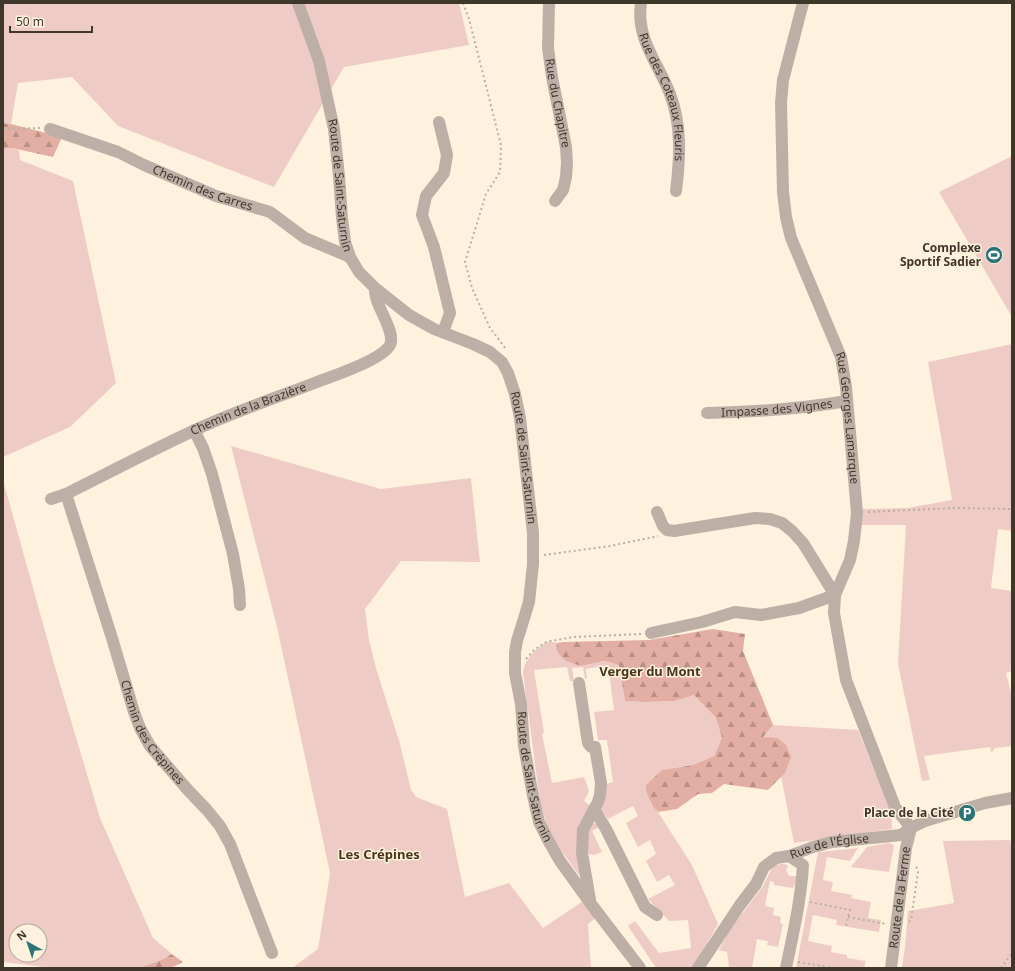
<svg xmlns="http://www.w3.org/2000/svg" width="1015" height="971" font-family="'Noto Sans',sans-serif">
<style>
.green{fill:#eeccc5;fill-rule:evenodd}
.forest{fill:url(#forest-firs)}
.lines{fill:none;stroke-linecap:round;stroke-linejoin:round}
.path{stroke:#bbb09f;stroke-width:2;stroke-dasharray:2 3;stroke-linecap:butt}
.minor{stroke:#beafa6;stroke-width:12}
.labels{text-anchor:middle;stroke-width:3;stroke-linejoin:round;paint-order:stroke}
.street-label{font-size:12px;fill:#3f372a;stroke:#fef2de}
.poi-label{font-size:12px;font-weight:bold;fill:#3f372a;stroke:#fef2de;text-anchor:end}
.neighbourhood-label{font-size:13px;font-weight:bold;fill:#47361a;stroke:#fef2de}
</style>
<defs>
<pattern id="forest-firs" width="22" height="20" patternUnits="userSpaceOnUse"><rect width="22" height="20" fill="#e3afa4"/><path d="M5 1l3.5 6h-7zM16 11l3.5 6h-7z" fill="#b98f86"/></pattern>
</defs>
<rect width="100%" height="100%" fill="#fef2de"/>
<g class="green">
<polygon points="3,3 459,3 469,45 344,67 274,187 118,126 72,77 18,83 11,124 3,123"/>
<polygon points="12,148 19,150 20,160 73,181 116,383 70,427 3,457 3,149"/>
<polygon points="1012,156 1012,317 939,192"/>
<polygon points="1012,344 1012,531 998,529 991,588 1012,591 1012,671 1006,673 1012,696 1012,746 995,748 991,753 990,747 924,756 930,780 922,781 898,664 906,525 861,525 862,509 907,508 952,500 928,362"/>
<polygon points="231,446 381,489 471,478 480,562 401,561 365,609 369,640 376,668 400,744 411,790 416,797 447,809 465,897 509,883 543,928 583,901 597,917 588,924 591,968 292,968 318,949 330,873 277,627"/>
<path d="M3,480l52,187 45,151 53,120 19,16 -13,7 -21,7h-86l-49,-6zM16,931h24v24h-24z"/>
<path d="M547,642h6l4,1 -1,6 25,17 23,-5 15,4 6,36 20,1 30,-1 19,-6 22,23 6,20 -8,18 -21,9 -31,5 -12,11 -4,4v5l7,17 5,5 34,53 26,59 -25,44h-37l-28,-42 7,-5 24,32 32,-5 -3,-28 -19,1 -21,-22 27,-14 -6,-10 -12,7 -11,-21 10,-7 -6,-14 -12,7 -12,-24 12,-7 -5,-10 -25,13 -8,-10 6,-25 7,-2 -6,-42h-9l-4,-28 20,-2 -6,-45 -22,4 1,9 -2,1 -2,-12 -11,1 2,13h-4l-3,-14 -33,3 10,63 -2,1 10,49 32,-6 5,14 -5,10 7,5 -10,69 -3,-1 -22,-31 -8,-15 -8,-26 -17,-129c1,-13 13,-25 24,-31z"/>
<polygon points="773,725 858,730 891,811 892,829 794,843 781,776 785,773 763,737"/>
<polygon points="592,823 598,824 600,827 592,831 602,852 594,855 588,854 588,828"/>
<polygon points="1010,840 1012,848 1012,968 902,968 905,947 908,911 954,903 943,841"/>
<polygon points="888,843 892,844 894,846 889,872 851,867 867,847"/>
<polygon points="858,848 850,861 827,857 823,880 833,882 831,891 852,895 851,898 871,902 868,918 881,920 879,932 836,925 837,920 813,915 808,941 832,946 831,952 847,955 847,958 866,961 864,968 796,968 818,852"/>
<polygon points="781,864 785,864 788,866 786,870 789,876 796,876 797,880 793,888 774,885 774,882 770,881 765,906 774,908 773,915 781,917 780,923 783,924 778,947 767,945 768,941 757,939 752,968 729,968 727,952 719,950 729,931 763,886 772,868 776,865"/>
</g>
<g class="forest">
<polygon points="3,123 11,124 62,137 53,157 12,148 3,149"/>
<polygon points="713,629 745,634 743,651 773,725 763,737 777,738 786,745 791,757 785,773 768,790 724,784 712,793 698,794 677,809 658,812 653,807 646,791 646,785 650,781 662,770 693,765 714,756 722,738 716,718 694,695 675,701 645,702 625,701 619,665 604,661 581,666 566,661 559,654 556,649 557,643 563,642 649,640"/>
<polygon points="172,954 183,962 171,968 138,968 159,961"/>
</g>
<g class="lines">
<g class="path">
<polyline points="463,3 469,19 501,145 500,172 486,194 465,262 472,288 490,328 506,349"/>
<polyline points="3,129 40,128"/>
<polyline points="868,512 954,508 1012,509"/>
<polyline points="544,555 610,546 658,536"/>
<polyline points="526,659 534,650 546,642 573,637 641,634"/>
<polyline points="810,902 850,910 846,926"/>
<polyline points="848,917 886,924"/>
<polyline points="909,922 911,920 918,872 916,866"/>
<polyline points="798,962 834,968"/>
<polyline points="1001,968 1012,953"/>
</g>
<g class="minor">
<path id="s1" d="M298,3l21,58 15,68 5,47 3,42 3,24 5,15 9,15 16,16 34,27 25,14 39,15 17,8 12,10 6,11 7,21 5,24 13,115v31l-4,38 -12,39 -2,11v21l6,31 3,42 9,50 6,26 9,18 12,21 31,43 49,64"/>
<path id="s2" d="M549,3l-1,45 4,29 14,70 1,16 -1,14 -3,13 -8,11"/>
<path id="s3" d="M641,3c-1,7 -1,15 0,21 3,24 21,48 29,70 12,31 10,65 6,97"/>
<path id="s4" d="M803,3l-20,77 -2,23 2,89 3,25 5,21 50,119 5,30 11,126 -3,28 -4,19 -15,35 -1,18 12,67 49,127 16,21"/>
<polyline points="439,122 447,155 444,173 426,196 422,215 434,247 450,313 443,332"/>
<path id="s5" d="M50,129l68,23 26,13 72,31 54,16 35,26 45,19"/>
<path id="s6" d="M707,413c47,-1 93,-4 140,-12"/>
<polyline points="194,430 203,448 212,474 233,554 239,589 240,605"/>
<path id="s7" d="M66,494l46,144 22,74 6,16 10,18 37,43 20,21 13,16 10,18 42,109"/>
<path id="s8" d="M51,499l15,-5c42,-21 84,-43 127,-63 40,-19 83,-33 124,-49 16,-6 65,-22 73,-37 6,-12 -12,-36 -14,-48 -1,-3 -1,-6 -1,-9"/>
<polyline points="651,633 702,622 735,612 761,615 799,608 835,595 803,543 792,531 782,523 770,519 755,518 674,531 667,530 663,526 657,512"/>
<polyline points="579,683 588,743 591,747 595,747 601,783 600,795 598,802 583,830 582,853 590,900"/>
<polyline points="594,809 606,829 645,907 657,915"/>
<path id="s9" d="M698,968l42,-63 16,-21 8,-17 12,-9 13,-2 24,-9 19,-5 69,-7 10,-7 14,-7 60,-18 27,-5"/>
<path d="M786,968c7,-34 15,-68 17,-103l-14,-9"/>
<path id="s10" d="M891,968l15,-120 5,-20"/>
</g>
</g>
<defs>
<symbol id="stadium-disc" viewBox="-11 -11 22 22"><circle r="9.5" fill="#2a7478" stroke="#fef2de"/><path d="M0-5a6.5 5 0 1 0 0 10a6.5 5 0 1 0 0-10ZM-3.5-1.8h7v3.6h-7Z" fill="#fff"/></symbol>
<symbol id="parking-disc" viewBox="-11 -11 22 22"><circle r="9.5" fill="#2a7478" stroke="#fef2de"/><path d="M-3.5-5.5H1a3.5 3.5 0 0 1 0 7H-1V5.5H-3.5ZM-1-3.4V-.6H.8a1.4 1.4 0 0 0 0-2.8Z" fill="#fff"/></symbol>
</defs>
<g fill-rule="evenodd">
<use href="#stadium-disc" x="984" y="245" width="20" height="20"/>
<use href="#parking-disc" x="957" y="803" width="20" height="20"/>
</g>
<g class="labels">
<g class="street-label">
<text dy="4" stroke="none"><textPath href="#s3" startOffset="98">Rue des Coteaux Fleuris</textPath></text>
<text dy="4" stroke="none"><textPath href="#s2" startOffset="101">Rue du Chapitre</textPath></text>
<text dy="4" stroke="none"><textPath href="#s1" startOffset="188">Route de Saint-Saturnin</textPath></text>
<text dy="4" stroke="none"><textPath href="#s5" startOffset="164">Chemin des Carres</textPath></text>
<text dy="4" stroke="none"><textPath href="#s6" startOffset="70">Impasse des Vignes</textPath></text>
<text dy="4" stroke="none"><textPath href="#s8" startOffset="217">Chemin de la Brazière</textPath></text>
<text dy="4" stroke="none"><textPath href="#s4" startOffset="429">Rue Georges Lamarque</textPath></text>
<text dy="4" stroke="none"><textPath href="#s1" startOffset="548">Route de Saint-Saturnin</textPath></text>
<text dy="4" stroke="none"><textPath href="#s7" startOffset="255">Chemin des Crépines</textPath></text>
<text dy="4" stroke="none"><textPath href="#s1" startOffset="872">Route de Saint-Saturnin</textPath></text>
<text dy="4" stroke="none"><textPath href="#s9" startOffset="191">Rue de l'Église</textPath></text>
<text dy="4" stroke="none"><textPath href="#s10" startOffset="71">Route de la Ferme</textPath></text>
</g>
<g class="poi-label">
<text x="981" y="252">Complexe<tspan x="981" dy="14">Sportif Sadier</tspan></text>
<text x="954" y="817">Place de la Cité</text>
</g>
<g class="neighbourhood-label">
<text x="650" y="676">Verger du Mont</text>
<text x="379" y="859">Les Crépines</text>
</g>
</g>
<rect width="1015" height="971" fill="none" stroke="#3f372a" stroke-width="8"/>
<g transform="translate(28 943) rotate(320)"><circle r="19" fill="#fef2de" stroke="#b2a796"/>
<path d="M0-3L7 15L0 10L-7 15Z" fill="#2a7478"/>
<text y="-6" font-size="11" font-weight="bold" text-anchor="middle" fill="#3f372a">N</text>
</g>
<path d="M10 26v6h82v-6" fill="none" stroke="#3f372a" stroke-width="2"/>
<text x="16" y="26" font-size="12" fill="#3f372a" stroke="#fef2de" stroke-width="3" paint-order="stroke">50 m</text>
</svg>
